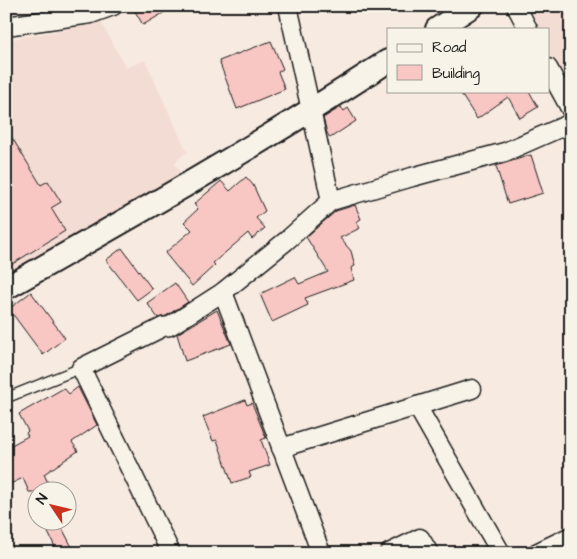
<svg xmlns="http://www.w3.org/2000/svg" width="577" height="559" font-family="'Architects Daughter',sans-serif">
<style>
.built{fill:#f3dcd4}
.building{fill:#f8c7c4;stroke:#1c1c1c}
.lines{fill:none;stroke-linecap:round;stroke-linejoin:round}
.service-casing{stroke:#1c1c1c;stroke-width:12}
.minor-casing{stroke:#1c1c1c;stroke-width:21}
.tertiary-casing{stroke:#1c1c1c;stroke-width:26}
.service{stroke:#f7f3e8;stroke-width:9}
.minor{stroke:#f7f3e8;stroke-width:18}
.tertiary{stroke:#f7f3e8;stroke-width:22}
</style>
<rect width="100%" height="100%" fill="#f7eae1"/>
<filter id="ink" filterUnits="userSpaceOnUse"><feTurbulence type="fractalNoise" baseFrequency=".02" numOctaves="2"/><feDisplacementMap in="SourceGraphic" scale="10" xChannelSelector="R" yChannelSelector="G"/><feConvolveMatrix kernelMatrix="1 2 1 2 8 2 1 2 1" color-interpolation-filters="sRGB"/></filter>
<g filter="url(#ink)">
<g class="built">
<polygon points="521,6 571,6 571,95 548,55 548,29 534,29"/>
<polygon points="100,20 126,68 145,60 187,152 174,163 185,178 6,276 6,40 69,29"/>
</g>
<g class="building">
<polygon points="132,6 175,6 143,25"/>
<polygon points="271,41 283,69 278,72 285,89 237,109 219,61"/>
<polygon points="459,91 529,91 538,107 520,118 508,97 477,119"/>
<polygon points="341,107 344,111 348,108 356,121 330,138 327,133 323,118"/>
<polygon points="6,128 41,185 48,181 61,202 51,208 65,231 6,268"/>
<polygon points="531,155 543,193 508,204 496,166"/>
<polygon points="246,177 253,185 265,211 256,218 265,228 252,239 248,233 213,263 215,265 192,286 165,253 192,230 184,222 198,209 194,204 221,181 230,191"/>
<polygon points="355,205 361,219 356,222 360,228 340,238 351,251 355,266 351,268 354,280 305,298 308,305 272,322 260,294 295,277 299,284 328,272 306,237 336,211"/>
<polygon points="122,248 152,289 137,300 106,260"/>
<polygon points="175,283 188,302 166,316 158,318 147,303"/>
<polygon points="31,292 65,338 43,355 9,309"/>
<polygon points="217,310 231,344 185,361 177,334"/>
<polygon points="78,387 97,425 72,442 78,451 44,474 52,492 29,492 23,478 6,486 6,448 28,436 26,433 28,431 19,414 64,388 69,394"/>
<polygon points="245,400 247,405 252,403 266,438 261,440 270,465 249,472 251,477 232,483 217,440 213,441 203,417"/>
<polygon points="43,522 59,522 75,553 58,553"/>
</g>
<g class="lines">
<defs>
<g id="service">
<polyline points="6,398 81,368"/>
<polyline points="267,552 267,553"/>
</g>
<g id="minor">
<polyline points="288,6 331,201"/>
<polyline points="516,6 528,29"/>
<polyline points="6,26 91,14 113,6"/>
<polyline points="548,68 571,110"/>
<polyline points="223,292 321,553"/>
<polyline points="417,406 501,553"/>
<polyline points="281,448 472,389"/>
<polyline points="171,553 81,368 163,327 170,326 223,292 286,241 331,201 412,177 505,152 571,123"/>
<polyline points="389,553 420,538 429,553"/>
<polyline points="536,553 571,536"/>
</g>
<g id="tertiary">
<polyline points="437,29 472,6"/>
<path d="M6,288c129,-73 258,-146 382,-227"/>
</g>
</defs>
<use href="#service" class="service-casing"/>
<use href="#minor" class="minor-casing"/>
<use href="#tertiary" class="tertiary-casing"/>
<use href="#service" class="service"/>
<use href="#minor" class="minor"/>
<use href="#tertiary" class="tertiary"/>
</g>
</g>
<rect width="577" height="559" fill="none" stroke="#f7f3e8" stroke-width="25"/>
<rect x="12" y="12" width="552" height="534" fill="none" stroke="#1c1c1c" stroke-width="2" filter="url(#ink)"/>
<rect x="387" y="28" width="162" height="65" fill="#f7f3e8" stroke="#9f9d96"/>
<rect x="397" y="44" width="25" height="8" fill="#f7f3e8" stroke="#9f9d96"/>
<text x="432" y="52" font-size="15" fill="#1c1c1c">Road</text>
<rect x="397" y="65" width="25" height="15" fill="#f8c7c4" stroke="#9f9d96"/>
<text x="432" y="78" font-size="15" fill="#1c1c1c">Building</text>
<g transform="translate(52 506) rotate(305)"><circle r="24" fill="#f7f3e8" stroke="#9f9d96"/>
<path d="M0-4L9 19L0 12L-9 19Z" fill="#c8321e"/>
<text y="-8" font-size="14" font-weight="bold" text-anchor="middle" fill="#1c1c1c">N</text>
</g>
</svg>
